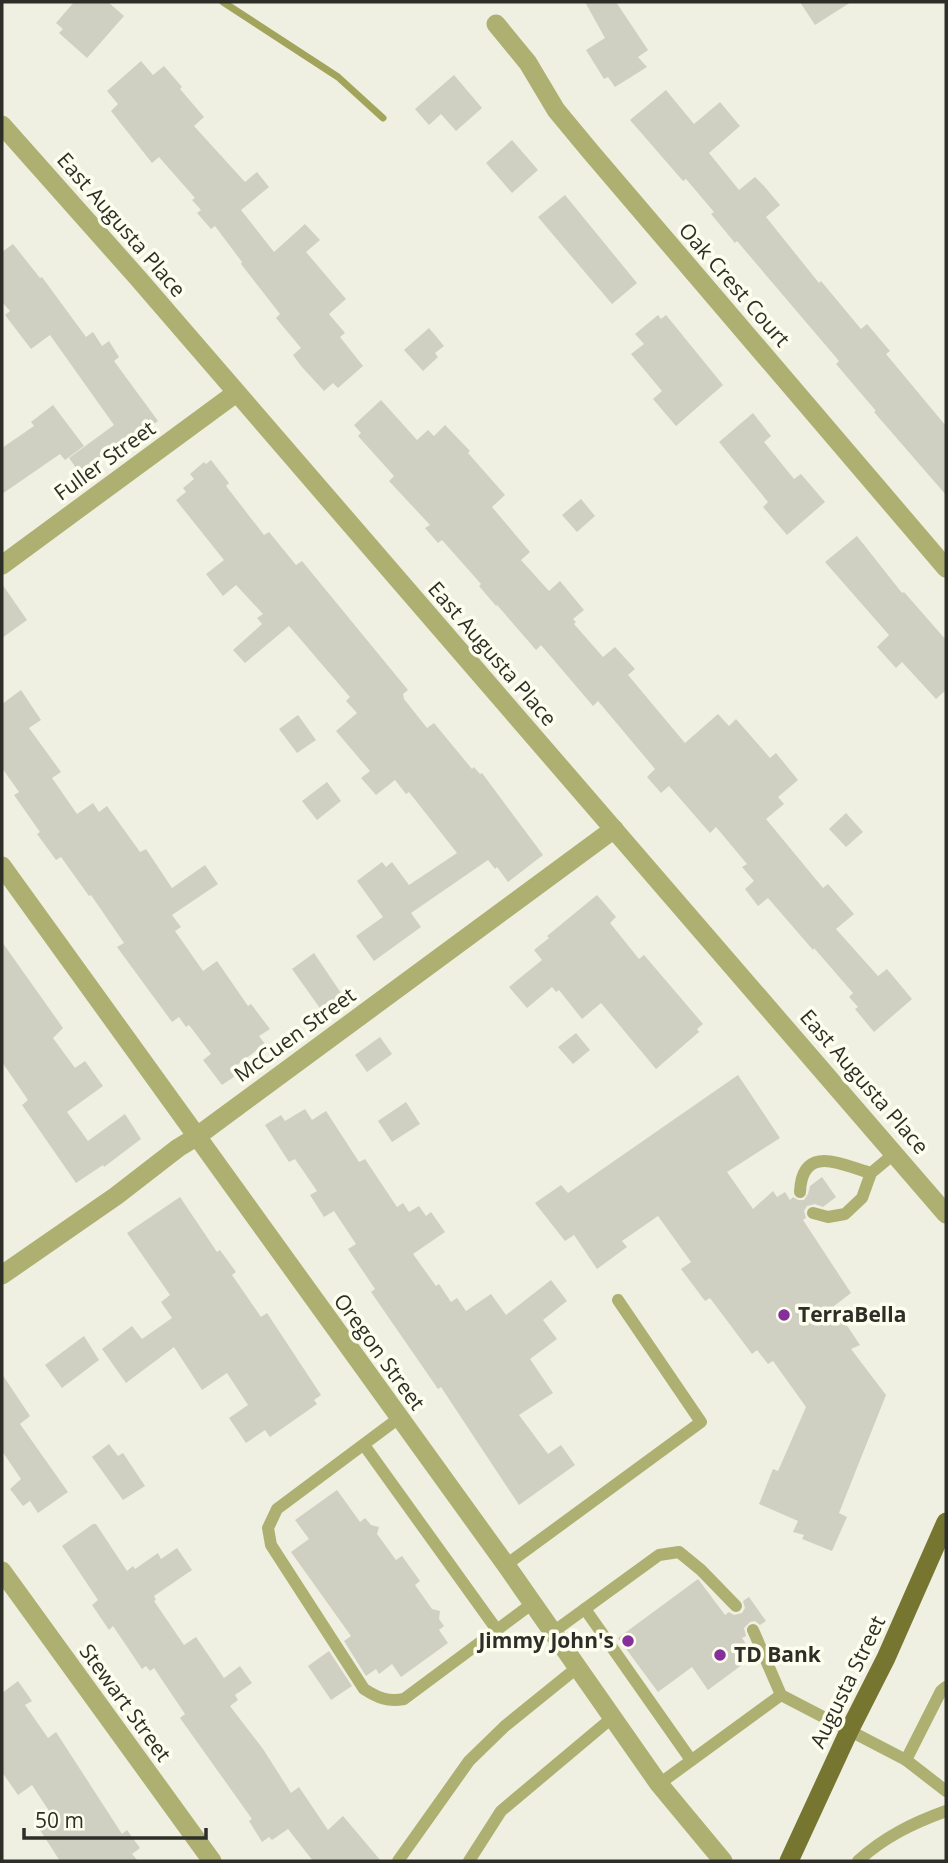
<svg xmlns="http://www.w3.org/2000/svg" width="948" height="1863" font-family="'Open Sans',sans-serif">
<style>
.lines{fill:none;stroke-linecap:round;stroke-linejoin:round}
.stream{stroke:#a3a45c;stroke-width:7}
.building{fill:#cfd0c1}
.service{stroke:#aeb072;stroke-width:12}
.minor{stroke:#aeb072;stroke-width:19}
.primary{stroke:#767630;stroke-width:19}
.poi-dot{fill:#862e9a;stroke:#fdfeee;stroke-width:2.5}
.labels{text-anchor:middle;stroke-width:7;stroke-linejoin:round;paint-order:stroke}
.street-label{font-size:21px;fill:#2e2e28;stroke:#fdfeee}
.poi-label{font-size:21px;font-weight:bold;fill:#2e2e28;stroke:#fdfeee;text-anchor:start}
</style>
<rect width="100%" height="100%" fill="#eff0e1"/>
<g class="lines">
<polyline class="stream" points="223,2 338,77 383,118"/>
</g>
<g class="building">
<polygon points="74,2 108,2 124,16 87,58 59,33 63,29 56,23"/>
<polygon points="585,2 616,2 648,50 638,57 647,67 615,87 608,77 604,79 586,50 605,38"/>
<polygon points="800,2 851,2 815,25"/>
<polygon points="141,61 153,75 164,66 182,87 180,89 204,117 194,126 245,182 257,172 269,187 241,210 274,252 305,224 320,240 306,252 346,299 329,314 345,333 340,337 363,366 338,388 333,383 324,391 301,366 293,355 301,348 276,318 280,314 241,264 242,262 215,226 211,229 197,213 201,210 192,200 195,198 159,157 152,163 111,111 118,104 107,91"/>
<polygon points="454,75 482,108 456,131 441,114 429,125 415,109"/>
<polygon points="666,90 694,124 720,102 740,126 709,153 739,190 755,177 764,186 780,205 766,217 819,283 821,281 861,329 867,324 890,351 886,354 946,426 946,495 874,412 876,411 836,364 839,361 737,241 735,243 711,214 714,212 686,179 683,181 630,120"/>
<polygon points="512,140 538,170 512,193 486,163"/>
<polygon points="565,195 637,283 612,304 538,217"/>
<polygon points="13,244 40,278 42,277 86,337 93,332 102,346 109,341 119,357 114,361 158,421 113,454 110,451 79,472 69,458 114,425 50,335 31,349 5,315 10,311 2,302 2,252"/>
<polygon points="658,315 661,319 666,315 723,385 676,426 653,399 662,391 631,354 644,344 635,334"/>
<polygon points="429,328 444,346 435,353 438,357 423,371 404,350"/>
<polygon points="381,400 417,440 428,430 434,436 445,425 470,451 468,453 505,495 492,507 530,552 521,560 549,591 560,581 584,610 573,619 576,622 574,624 603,657 615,647 635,669 628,675 685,743 718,714 729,726 736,719 770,758 776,753 798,780 778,797 784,804 766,819 823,888 828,884 854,914 836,929 878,976 887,969 912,999 874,1032 855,1009 858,1007 849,997 853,993 814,948 813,950 768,898 758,906 745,889 754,881 742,867 747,864 716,827 710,833 669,786 661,793 647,777 655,769 598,701 593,706 541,645 536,650 497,605 496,606 479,586 481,584 442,540 438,543 425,528 430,525 389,481 394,476 358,436 361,433 354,425"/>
<polygon points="53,405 84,446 65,460 60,454 2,494 2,448 34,426 31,422"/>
<polygon points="753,413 771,436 764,442 794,479 801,474 825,502 787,535 763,507 768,502 719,442"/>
<polygon points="211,460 229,483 226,486 264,535 269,532 296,565 302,561 408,690 403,694 404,699 427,728 434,723 472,769 474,767 480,774 482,773 543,855 508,882 497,867 495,869 488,860 411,913 421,927 374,961 356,936 383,917 357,881 382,862 386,867 392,862 409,885 457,853 409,792 406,794 395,780 376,795 361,778 370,771 336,731 357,713 346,701 350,697 289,626 245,663 233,650 262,624 257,618 263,614 236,585 223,596 206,574 224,560 176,500 186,492 183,488 194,479 190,474 204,462 206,464"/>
<polygon points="581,499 595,516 577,532 562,515"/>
<polygon points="857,536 902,593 904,592 946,640 946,690 936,699 902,662 896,668 877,647 889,635 825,562"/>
<polygon points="2,584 27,620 2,638"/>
<polygon points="21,690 41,720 29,728 61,772 52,778 77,814 93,803 99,812 107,806 140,852 146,849 172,888 205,865 218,884 172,915 181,927 175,931 203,971 217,961 248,1006 251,1004 270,1029 259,1036 265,1044 237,1065 241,1072 222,1085 203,1060 211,1054 189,1025 186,1027 179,1017 172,1022 117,947 124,943 91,895 89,896 61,857 56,860 37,834 40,832 14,795 19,792 2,768 2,704"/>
<polygon points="298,715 316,740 297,753 279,729"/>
<polygon points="327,782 341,801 317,820 302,801"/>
<polygon points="846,813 863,832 846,847 829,829"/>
<polygon points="597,895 616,917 610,923 639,959 644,955 703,1024 697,1029 699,1032 656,1069 601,1003 582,1019 559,990 556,992 552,987 527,1008 509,987 542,960 534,950 549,938 547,936"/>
<polygon points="2,942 63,1028 53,1038 75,1068 85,1061 103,1086 67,1112 88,1141 125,1114 141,1139 104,1167 103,1165 76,1183 22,1105 28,1100 2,1062"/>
<polygon points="314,953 343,996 322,1011 292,969"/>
<polygon points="576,1033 590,1050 573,1064 558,1047"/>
<polygon points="380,1037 392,1054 367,1072 355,1055"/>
<polygon points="738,1075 780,1138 727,1172 753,1209 773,1191 777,1197 785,1192 790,1200 793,1197 798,1200 804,1200 808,1194 810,1186 822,1177 836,1197 823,1207 815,1204 807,1206 804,1211 806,1218 803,1220 851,1293 834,1306 860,1345 851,1349 886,1395 839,1513 847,1517 832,1551 802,1539 804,1535 793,1532 798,1521 759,1504 773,1469 778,1471 806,1407 773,1361 768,1364 757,1350 752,1354 710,1298 705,1301 681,1269 691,1262 658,1216 622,1241 627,1247 597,1269 574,1235 565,1241 535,1203 561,1185 568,1193"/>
<polygon points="406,1102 420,1124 392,1142 378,1121"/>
<polygon points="305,1109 312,1120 326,1111 359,1162 365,1159 397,1207 403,1203 409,1212 419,1206 426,1216 431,1212 445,1232 413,1254 436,1286 439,1284 451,1302 457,1298 466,1311 491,1294 506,1315 551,1280 567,1301 543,1320 557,1339 530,1359 553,1393 519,1415 548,1454 561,1445 575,1465 519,1505 441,1387 438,1389 371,1292 375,1289 348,1249 356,1244 334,1211 324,1217 310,1195 317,1191 295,1159 289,1162 265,1125 281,1115 285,1121"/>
<polygon points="180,1197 217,1252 220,1250 236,1272 232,1275 261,1317 267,1313 321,1395 314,1400 317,1404 270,1437 265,1430 246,1443 229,1418 248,1405 227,1373 202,1390 174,1347 126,1383 102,1349 132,1326 142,1339 172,1318 161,1302 170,1295 127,1233"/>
<polygon points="84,1336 99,1360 62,1388 45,1365"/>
<polygon points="2,1374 30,1416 20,1424 68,1492 38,1513 30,1501 23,1506 10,1489 21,1479 2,1451"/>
<polygon points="109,1444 118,1456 123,1453 145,1486 123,1500 92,1457"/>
<polygon points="337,1490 360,1522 365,1518 371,1525 379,1527 377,1534 396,1560 402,1556 420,1581 415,1585 432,1609 440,1611 439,1619 444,1626 439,1630 448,1643 401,1677 392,1664 379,1674 376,1669 366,1676 344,1641 351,1636 291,1552 309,1539 295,1520"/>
<polygon points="93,1524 96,1524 127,1571 133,1566 135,1569 158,1553 161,1559 177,1548 192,1570 154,1596 156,1600 154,1601 184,1645 196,1637 224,1678 240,1666 252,1683 235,1695 238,1700 230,1706 263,1749 291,1793 299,1787 328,1830 343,1816 381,1861 313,1861 288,1829 272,1840 269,1837 262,1842 249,1821 252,1819 180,1718 185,1714 154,1668 150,1671 146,1666 142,1669 113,1626 109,1630 92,1605 98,1600 62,1546"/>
<polygon points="698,1579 725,1615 729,1612 734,1615 742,1613 745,1608 743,1601 749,1597 766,1621 760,1625 755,1621 750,1622 744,1628 746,1636 742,1638 754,1656 708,1690 692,1667 658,1692 618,1638"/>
<polygon points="329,1651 352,1686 331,1700 308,1666"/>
<polygon points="18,1681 32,1701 25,1705 48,1738 56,1732 122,1834 127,1830 140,1848 132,1854 138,1861 60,1861 38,1827 53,1817 32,1785 18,1795 2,1772 2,1693"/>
</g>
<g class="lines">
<g class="service">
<path d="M800,1192c2,-49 42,-27 71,-19"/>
<polyline points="813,1213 828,1217 845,1214 862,1198 871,1173 895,1153"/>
<path d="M399,1418l-122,91 -9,19 3,17 93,144c14,9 24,13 40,10l129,-96"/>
<polyline points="364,1445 497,1630"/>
<polyline points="506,1565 701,1422 618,1300"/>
<polyline points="585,1609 691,1760"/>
<polyline points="753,1630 781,1695 906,1760 946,1791"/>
<polyline points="553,1632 659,1555 679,1552 701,1570 736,1606"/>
<polyline points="906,1760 941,1691 946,1687"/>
<polyline points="659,1784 781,1695"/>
<polyline points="398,1861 469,1761 505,1726 578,1667"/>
<polyline points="469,1861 501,1811 613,1717"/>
<path d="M858,1861c26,-24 55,-38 88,-50"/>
</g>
<g class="minor">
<polyline points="496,24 528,63 556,110 590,151 946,568"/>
<polyline points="2,125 137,277 946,1214"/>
<polyline points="2,565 236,393"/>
<polyline points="2,866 506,1565 659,1784 723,1861"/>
<polyline points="2,1275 116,1196 178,1148 196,1137 614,829"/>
<polyline points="2,1571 212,1861"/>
</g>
<polyline class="primary" points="789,1861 849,1731 886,1658 946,1522"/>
</g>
<g class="poi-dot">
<circle cx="784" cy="1315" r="7"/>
<circle cx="628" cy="1641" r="7"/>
<circle cx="720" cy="1655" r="7"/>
</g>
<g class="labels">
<g class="street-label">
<text transform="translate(121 225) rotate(49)" y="7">East Augusta Place</text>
<text transform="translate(734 285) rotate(49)" y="7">Oak Crest Court</text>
<text transform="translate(105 461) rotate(-36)" y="7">Fuller Street</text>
<text transform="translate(492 654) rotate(49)" y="7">East Augusta Place</text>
<text transform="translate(295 1035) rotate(-36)" y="7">McCuen Street</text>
<text transform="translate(864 1082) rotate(49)" y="7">East Augusta Place</text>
<text transform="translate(379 1352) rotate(54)" y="7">Oregon Street</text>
<text transform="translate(848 1682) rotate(-64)" y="7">Augusta Street</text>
<text transform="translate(125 1703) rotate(54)" y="7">Stewart Street</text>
</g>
<g class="poi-label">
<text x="798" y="1322">TerraBella</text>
<text x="614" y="1648" text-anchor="end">Jimmy John's</text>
<text x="734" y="1662">TD Bank</text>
</g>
</g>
<rect width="948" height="1863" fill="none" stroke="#2e2e28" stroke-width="7"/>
<path d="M24 1828v10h182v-10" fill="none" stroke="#2e2e28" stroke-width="3.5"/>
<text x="35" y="1828" font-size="21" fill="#2e2e28" stroke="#fdfeee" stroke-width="5" paint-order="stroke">50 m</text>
</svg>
